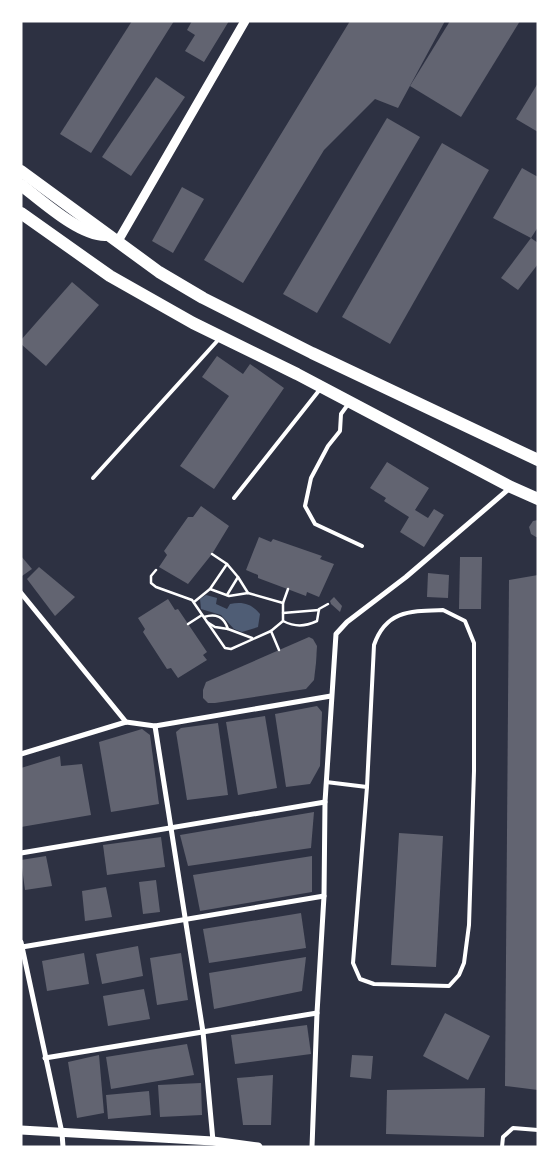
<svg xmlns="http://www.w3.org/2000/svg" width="559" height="1168" font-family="Helvetica,sans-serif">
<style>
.water{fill:#4f5d75}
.building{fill:#626471}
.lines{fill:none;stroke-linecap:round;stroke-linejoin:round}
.path{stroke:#fff;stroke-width:2.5}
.service{stroke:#fff;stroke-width:4}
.minor{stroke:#fff;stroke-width:5}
.tertiary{stroke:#fff;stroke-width:9}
.primary{stroke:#fff;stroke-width:12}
</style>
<rect width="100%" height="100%" fill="#2d3142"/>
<path class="water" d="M206,595l11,3 -1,6 11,5 3,-5c13,-3 22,0 30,10l-2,13 -16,5 -8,-3 -13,-14 -20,-6 -1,-10z"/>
<g class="building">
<polygon points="132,21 174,21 91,153 60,134"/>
<polygon points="192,21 229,21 204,62 185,51 195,35 187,30"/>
<polygon points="350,21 445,21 398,108 375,99 324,150 243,283 204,260"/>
<polygon points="450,21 520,21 461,117 410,86"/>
<polygon points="156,77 185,97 131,176 102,157"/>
<polygon points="538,83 538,132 516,119"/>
<polygon points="387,118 420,137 317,313 283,294"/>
<polygon points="442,143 489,170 390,344 342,317"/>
<polygon points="522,168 538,177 538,227 531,238 493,218"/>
<polygon points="182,187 204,199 173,253 152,241"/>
<polygon points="531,238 538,243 538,264 518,290 501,278"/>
<polygon points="72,282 99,305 46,366 21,344 21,340"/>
<polygon points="217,356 243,374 250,364 284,388 214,489 180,466 229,396 202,377"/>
<polygon points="387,462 429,488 415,510 428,518 434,509 444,515 424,547 400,532 409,517 384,501 386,498 370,488"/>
<polygon points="201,506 229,526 212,554 188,584 159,567 167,555 164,551 188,517 193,517"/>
<polygon points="538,520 538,537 536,537 531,534 529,527 533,521"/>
<polygon points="259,537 271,542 273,539 322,556 320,559 334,564 319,597 307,592 306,596 258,578 258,575 246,570"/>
<polygon points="21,556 32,569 22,576 21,575"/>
<polygon points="460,557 482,557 481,609 459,609"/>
<polygon points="39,567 75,597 55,616 27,579"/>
<polygon points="428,573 449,575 448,598 427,597"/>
<polygon points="538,575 538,1090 505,1086 509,580"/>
<polygon points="334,597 342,606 340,612 331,604 330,601"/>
<polygon points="168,599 175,610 178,609 207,652 203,655 207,660 178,678 171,668 167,669 143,632 145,629 138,618"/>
<polygon points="309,637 313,639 317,646 316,663 314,680 306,689 215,703 208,703 203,698 203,690 206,682"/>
<polygon points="317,706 322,712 320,766 310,784 286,787 275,714"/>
<polygon points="265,716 277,788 238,795 226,722"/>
<polygon points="218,723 228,795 187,800 176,732 181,728"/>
<polygon points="142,729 150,735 159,804 111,812 99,742"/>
<polygon points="60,756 61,766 82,764 91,815 21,827 21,768"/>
<polygon points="314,812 311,848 188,866 180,835"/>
<polygon points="399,833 443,836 436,967 391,965"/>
<polygon points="161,837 165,867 107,875 103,845"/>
<polygon points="46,856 52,886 25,890 21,860"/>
<polygon points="312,856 312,892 200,911 193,875"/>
<polygon points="156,880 160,912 143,914 139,882"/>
<polygon points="106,887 112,917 85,921 82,891"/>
<polygon points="301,913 306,948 209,963 203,929"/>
<polygon points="138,946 143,976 102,984 96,954"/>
<polygon points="84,953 89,984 47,991 42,961"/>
<polygon points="181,953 188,1000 157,1005 150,958"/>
<polygon points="306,957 302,991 214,1009 209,973"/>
<polygon points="144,989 150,1019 108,1026 103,996"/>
<polygon points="445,1013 490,1036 468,1080 423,1056"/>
<polygon points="307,1025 311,1054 235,1064 231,1035"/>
<polygon points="187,1044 194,1075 111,1089 106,1057"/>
<polygon points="99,1055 104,1113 77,1118 68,1062"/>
<polygon points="352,1055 373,1056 371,1079 350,1077"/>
<polygon points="273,1075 271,1125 243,1125 237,1078"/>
<polygon points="201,1083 202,1115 160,1117 158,1085"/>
<polygon points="485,1088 484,1137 386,1134 387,1090"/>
<polygon points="149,1091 151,1115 108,1119 106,1095"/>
</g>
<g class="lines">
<g class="path">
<polyline points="212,554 227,564"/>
<polyline points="156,570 151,576 151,583 156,587 192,600 225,648 231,649 271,631 283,621 283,603 248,593 229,596 210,589 194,602"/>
<polyline points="210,589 227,564 238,577"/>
<polyline points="227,595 238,577 248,593"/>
<polyline points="283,603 288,589"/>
<polyline points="283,613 319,610"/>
<path d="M204,617c12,-4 20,0 24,12l24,9"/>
<path d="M283,621c12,6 21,6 34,0l2,-12 9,-5"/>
<polyline points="207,622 215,627 228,629"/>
<polyline points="188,624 202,615"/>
<polyline points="271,631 279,650"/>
</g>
<g class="service">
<polyline points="349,403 341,414 340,431 328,446 311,478 305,506 315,524 362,546"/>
<polyline points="93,478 219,339"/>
<polyline points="234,498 321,388"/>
<path d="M443,610l22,11 9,22v128l-5,154 -5,38 -5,12 -10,11 -75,-2 -14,-5 -7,-16 14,-176 7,-142c12,-35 37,-34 69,-35z"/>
<polyline points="326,782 367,787"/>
<polyline points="502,1147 503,1137 513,1128 538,1130"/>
</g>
<g class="minor">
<polyline points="21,593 126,722"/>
<polyline points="155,726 203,1032 213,1141"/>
<polyline points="21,754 126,722 155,726 331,696"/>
<polyline points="21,853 325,802"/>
<polyline points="21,942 62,1133 63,1147"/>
<polyline points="22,947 324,896"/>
<polyline points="45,1058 317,1013"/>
<polyline points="312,1147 317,1013 324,896 325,802 336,634 347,622 406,577 510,488"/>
</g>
<g class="tertiary">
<polyline points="118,241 245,21"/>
<polyline points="21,1130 213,1141 258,1147"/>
</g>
<g class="primary">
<polyline points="21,171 159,272 203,298 312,353 538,460"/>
<path d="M21,185c21,16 59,51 85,50"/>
<polyline points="21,213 110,276 193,323 297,374 511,487 538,499"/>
</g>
</g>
<rect width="559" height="1168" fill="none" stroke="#ffffff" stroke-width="45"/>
</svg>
